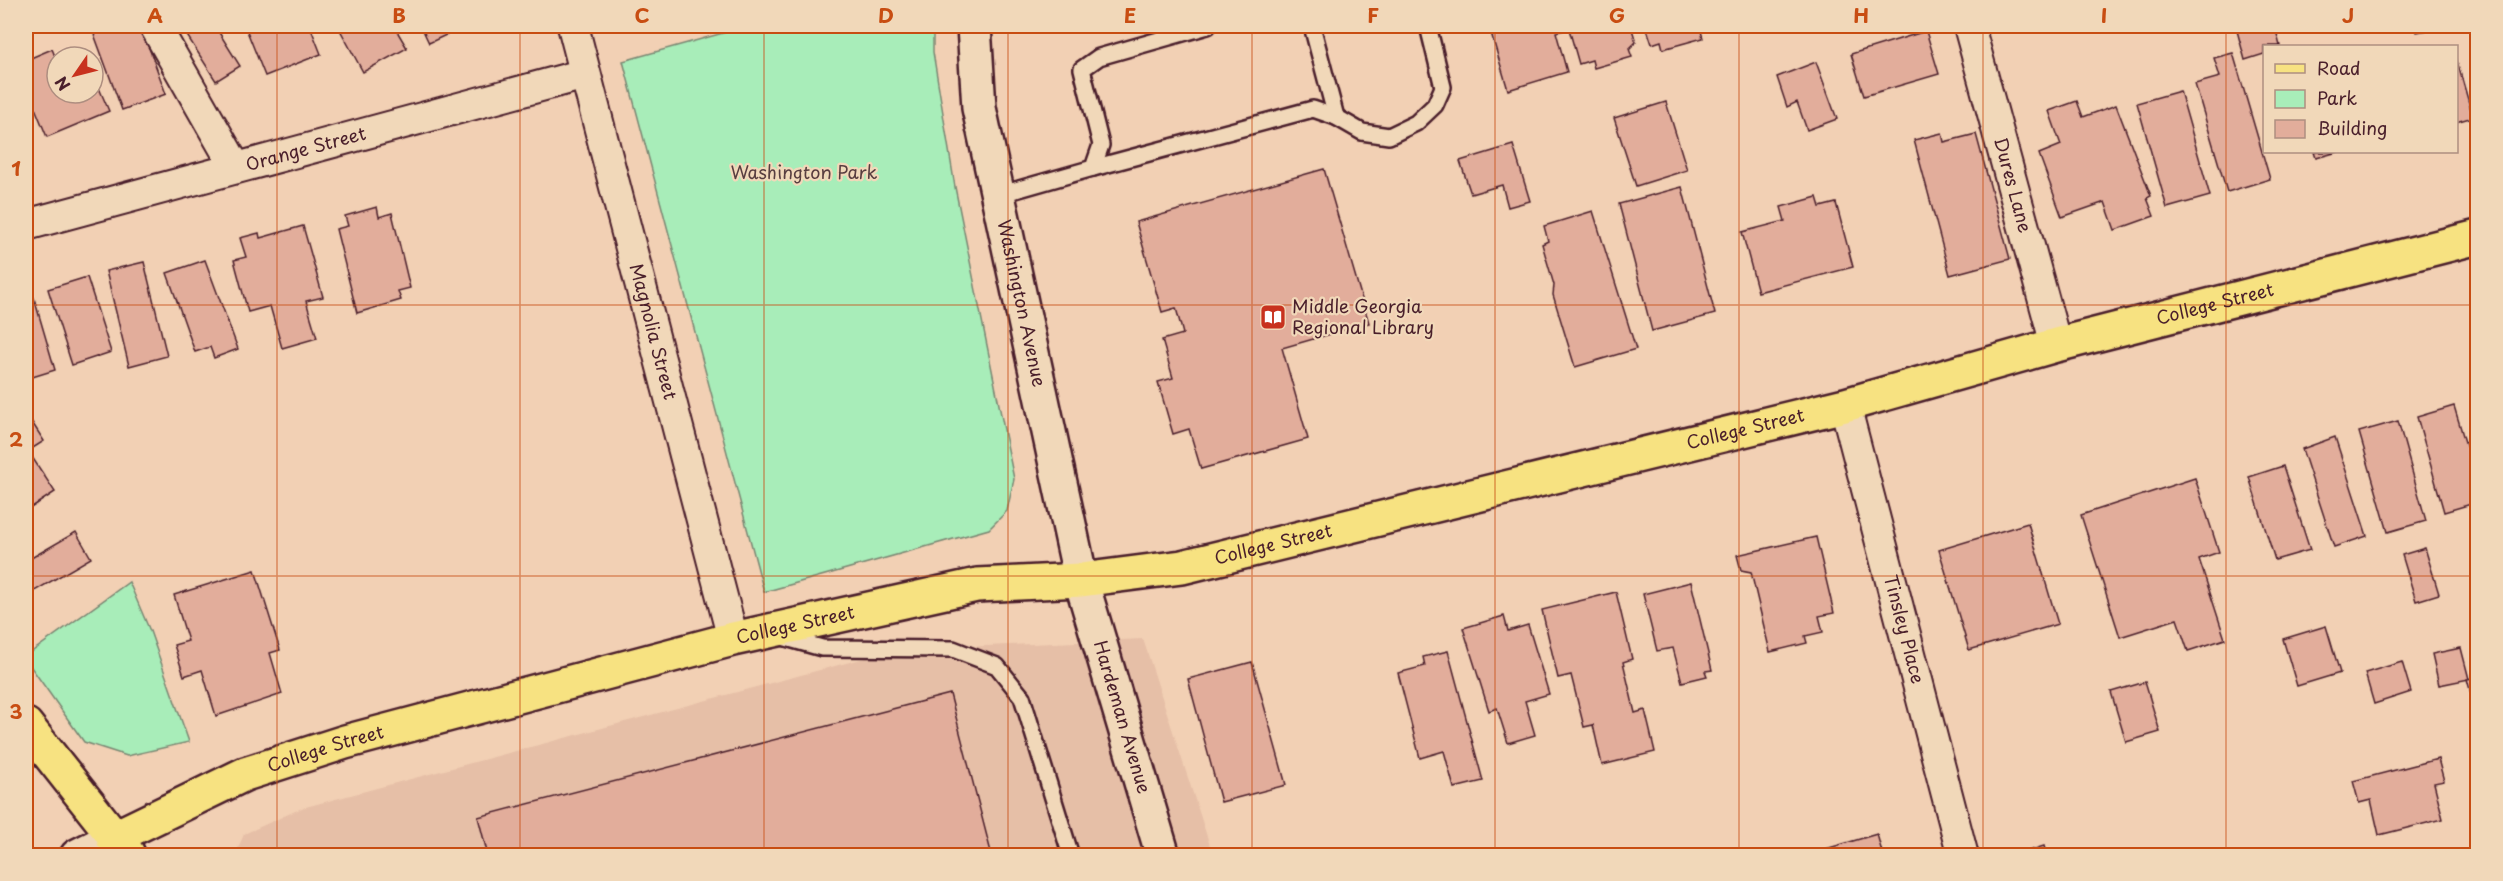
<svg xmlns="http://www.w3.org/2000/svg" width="2503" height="881" font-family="'Playpen Sans',sans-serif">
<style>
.built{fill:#e6bfa7}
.green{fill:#a8edb9;stroke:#798672;stroke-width:1.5}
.building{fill:#e2ad9b;stroke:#4a1f2b;stroke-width:1.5}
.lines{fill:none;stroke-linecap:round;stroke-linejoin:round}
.service-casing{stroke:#4a1f2b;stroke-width:20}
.minor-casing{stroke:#4a1f2b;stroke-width:34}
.tertiary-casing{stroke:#4a1f2b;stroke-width:38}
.primary-casing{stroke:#4a1f2b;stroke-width:38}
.service{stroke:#f1d8b9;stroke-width:15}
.minor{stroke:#f1d8b9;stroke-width:30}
.tertiary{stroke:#f1d8b9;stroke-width:33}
.primary{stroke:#f7e281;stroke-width:33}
.grid{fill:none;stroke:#c84d12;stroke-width:1.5;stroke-opacity:0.55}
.labels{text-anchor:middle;stroke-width:4.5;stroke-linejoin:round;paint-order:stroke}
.street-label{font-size:18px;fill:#4a1f2b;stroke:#f1d8b9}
.park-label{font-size:18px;fill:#583e40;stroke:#f1d8b9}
.poi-label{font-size:18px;fill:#4a1f2b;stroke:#f1d8b9;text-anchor:start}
.neatline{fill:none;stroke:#c84d12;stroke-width:2}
.grid-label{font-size:20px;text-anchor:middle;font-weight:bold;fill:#c84d12}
</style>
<rect width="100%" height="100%" fill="#f2d0b4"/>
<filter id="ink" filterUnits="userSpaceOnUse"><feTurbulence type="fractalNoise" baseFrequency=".0167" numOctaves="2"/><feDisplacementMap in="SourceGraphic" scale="12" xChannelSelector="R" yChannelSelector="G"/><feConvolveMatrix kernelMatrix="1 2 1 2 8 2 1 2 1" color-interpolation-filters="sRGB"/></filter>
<g filter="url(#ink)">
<polygon class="built" points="1143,639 1213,855 235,856 244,834 302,808 895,650"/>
<g class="green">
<polygon points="748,26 933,26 933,52 955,187 1014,479 1007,511 989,529 764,592 623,61"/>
<polygon points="129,582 150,631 189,742 127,756 84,742 26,660 26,656"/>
</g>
<g class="building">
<polygon points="91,26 141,26 166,94 122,110"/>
<polygon points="181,26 215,26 240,66 216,81"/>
<polygon points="245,26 310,26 321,54 265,76"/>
<polygon points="338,26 394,26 407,48 363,72"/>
<polygon points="421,26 465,26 429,43"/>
<polygon points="1489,26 1631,26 1636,42 1629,49 1632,57 1594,68 1592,60 1579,64 1569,29 1556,32 1567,72 1508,90"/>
<polygon points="1646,26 1708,26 1700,28 1703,38 1663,49 1661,41 1652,44"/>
<polygon points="2242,26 2275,26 2280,46 2264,46 2264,54 2245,60 2236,27"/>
<polygon points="2416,26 2446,26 2447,27 2417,32"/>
<polygon points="1926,31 1939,74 1864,96 1851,54"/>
<polygon points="52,49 57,61 57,93 93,93 93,74 109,111 47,137 26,86 26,60"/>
<polygon points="2233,53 2270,179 2227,192 2195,84 2220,77 2214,58"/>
<polygon points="2456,58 2473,117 2456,122"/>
<polygon points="1816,62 1837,119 1807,130 1797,102 1787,107 1777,77"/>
<polygon points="2180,91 2210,196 2167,208 2137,103"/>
<polygon points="2077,101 2083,117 2116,105 2151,196 2147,198 2154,216 2115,230 2105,202 2062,217 2039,154 2061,145 2049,111"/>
<polygon points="1666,102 1687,170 1636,186 1614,118"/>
<polygon points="26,130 33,146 26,149"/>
<polygon points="1942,133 1944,142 1976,134 2010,259 1950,275 1914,140"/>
<polygon points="1513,145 1530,201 1508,207 1502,185 1471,194 1460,161"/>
<polygon points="2314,152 2338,152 2316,158"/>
<polygon points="1324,169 1369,323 1282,348 1308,439 1201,469 1189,429 1173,434 1158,382 1173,378 1162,340 1183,334 1176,308 1162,312 1136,222"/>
<polygon points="1682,187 1715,314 1652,331 1619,204"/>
<polygon points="1817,197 1820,207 1836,203 1853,267 1758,292 1742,232 1785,221 1781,207"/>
<polygon points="377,207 379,217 392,213 410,288 398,291 401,300 357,313 336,229 348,226 345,216"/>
<polygon points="1593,211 1636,349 1575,367 1553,295 1554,285 1542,244 1548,241 1544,226"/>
<polygon points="303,226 323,297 306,301 317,338 282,348 270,306 248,312 234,260 246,257 240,238 259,233 260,238"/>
<polygon points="205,260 238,349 214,358 210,347 195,352 167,273"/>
<polygon points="144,262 167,356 129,366 106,271"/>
<polygon points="87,277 111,352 72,365 48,289"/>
<polygon points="34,298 55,370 26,379 26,301"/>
<polygon points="2454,406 2478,485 2478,502 2444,512 2417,417"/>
<polygon points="26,413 44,441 28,451 55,492 26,511"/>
<polygon points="2398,421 2426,521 2388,532 2359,432"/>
<polygon points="2335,437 2367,536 2334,547 2302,449"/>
<polygon points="2283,466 2310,550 2275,560 2249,477"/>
<polygon points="2195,478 2219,552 2199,559 2225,639 2188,651 2177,619 2120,637 2081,515"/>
<polygon points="2028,523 2058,624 1969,650 1939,550"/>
<polygon points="76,532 91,558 26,596 26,561"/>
<polygon points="1816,537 1834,613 1819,616 1823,632 1805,636 1807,643 1770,652 1751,572 1741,570 1737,555"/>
<polygon points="2425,548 2439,594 2416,601 2402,555"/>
<polygon points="255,570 280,650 270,653 282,694 216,716 202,670 184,676 174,645 188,641 174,595"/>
<polygon points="1691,582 1712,670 1705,671 1707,676 1682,682 1673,648 1657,651 1643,594"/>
<polygon points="1616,592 1632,659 1623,662 1635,713 1645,710 1655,752 1602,765 1593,725 1584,727 1571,675 1558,678 1542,610"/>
<polygon points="1504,616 1508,631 1528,625 1549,694 1525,701 1535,735 1508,743 1497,708 1489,711 1463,628"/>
<polygon points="2326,626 2340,673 2297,686 2283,639"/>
<polygon points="2461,648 2469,679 2439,685 2432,654"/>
<polygon points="1448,651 1483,781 1454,788 1444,751 1420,758 1398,673 1425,666 1423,657"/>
<polygon points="1252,662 1286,785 1221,802 1188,679"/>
<polygon points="2402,662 2411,692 2374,704 2365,673"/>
<polygon points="2478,677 2478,719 2467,679"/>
<polygon points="2145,682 2160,732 2126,742 2111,692"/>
<polygon points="950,694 992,856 488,856 478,817"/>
<polygon points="2438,759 2444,781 2434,783 2443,819 2379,835 2371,800 2359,803 2353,781"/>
<polygon points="1877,834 1883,856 1823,856 1822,850"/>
<polygon points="2044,846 2047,856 2012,856"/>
</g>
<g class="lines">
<defs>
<g id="service">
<polyline points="1312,26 1336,117"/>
<polyline points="1093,168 1313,109 1336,117 1362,132 1389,136 1416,123 1435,105 1443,87 1428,26"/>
<polyline points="998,195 1093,168 1101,145 1082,69 1099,57 1208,26"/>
<polyline points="779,636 822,648 953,649 997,666 1022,697 1071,856"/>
</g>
<g id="minor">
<polyline points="155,26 236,168"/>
<path id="s1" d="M573,26l160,613"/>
<path id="s2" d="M1969,26l87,319"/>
<path id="s3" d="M26,225l559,-151"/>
<path id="s4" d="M1845,405l118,451"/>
</g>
<g id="tertiary">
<path id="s5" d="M974,26l5,82 102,472 82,276"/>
<polyline points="77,856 113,838"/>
</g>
<g id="primary">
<polyline points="26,725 128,854"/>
<path id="s6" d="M113,838l132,-64 100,-32 388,-103 244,-54 104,-5 101,-13 663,-162 211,-60 422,-108"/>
</g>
</defs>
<use href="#service" class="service-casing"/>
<use href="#minor" class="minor-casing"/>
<use href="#tertiary" class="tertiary-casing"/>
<use href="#primary" class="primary-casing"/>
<use href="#service" class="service"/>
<use href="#minor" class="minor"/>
<use href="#tertiary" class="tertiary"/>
<use href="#primary" class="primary"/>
</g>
</g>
<path class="grid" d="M277,26v830M520,26v830M764,26v830M1008,26v830M1252,26v830M1495,26v830M1739,26v830M1983,26v830M2226,26v830M26,305h2452M26,576h2452"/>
<defs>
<symbol id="library-square" viewBox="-11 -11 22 22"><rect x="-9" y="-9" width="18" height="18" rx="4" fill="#c8321e" stroke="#f1d8b9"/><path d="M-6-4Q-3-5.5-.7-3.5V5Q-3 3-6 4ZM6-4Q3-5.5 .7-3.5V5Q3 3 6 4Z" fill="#fff"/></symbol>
</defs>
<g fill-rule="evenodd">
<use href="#library-square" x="1258" y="302" width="30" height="30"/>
</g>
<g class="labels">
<g class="street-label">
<text dy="6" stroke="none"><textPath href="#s3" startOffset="290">Orange Street</textPath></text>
<text dy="6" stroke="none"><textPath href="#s2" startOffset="165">Dures Lane</textPath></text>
<text dy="6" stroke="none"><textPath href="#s5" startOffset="282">Washington Avenue</textPath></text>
<text dy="6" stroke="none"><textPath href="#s6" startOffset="2175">College Street</textPath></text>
<text dy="6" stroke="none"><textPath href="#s1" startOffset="316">Magnolia Street</textPath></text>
<text dy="6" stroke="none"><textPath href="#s6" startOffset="1689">College Street</textPath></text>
<text dy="6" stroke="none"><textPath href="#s6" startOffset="1203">College Street</textPath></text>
<text dy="6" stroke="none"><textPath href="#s6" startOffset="717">College Street</textPath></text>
<text dy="6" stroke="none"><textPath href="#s4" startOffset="232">Tinsley Place</textPath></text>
<text dy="6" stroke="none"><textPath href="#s5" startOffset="708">Hardeman Avenue</textPath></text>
<text dy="6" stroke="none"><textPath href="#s6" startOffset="231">College Street</textPath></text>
</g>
<g class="park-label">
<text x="804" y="179">Washington Park</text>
</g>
<g class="poi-label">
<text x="1292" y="313">Middle Georgia<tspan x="1292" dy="21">Regional Library</tspan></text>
</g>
</g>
<rect width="2503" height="881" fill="none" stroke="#f1d8b9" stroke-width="66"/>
<rect x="2263" y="45" width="195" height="108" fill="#f1d8b9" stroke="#ae8e80" stroke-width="1.5"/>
<rect x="2275" y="64" width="30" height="9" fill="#f7e281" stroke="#ae8e80" stroke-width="1.5"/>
<text x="2317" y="75" font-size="18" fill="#4a1f2b">Road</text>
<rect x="2275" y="90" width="30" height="18" fill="#a8edb9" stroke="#ae8e80" stroke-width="1.5"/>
<text x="2317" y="105" font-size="18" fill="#4a1f2b">Park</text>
<rect x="2275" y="120" width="30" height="18" fill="#e2ad9b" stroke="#ae8e80" stroke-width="1.5"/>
<text x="2317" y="135" font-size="18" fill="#4a1f2b">Building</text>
<g transform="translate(75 75) rotate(235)"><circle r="28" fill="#f1d8b9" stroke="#ae8e80" stroke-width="1.5"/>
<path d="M0-4.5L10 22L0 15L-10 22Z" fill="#c8321e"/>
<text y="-9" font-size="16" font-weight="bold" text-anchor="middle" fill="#4a1f2b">N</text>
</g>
<rect x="33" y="33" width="2437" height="815" class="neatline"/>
<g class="grid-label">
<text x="155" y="23">A</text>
<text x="399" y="23">B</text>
<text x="642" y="23">C</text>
<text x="886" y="23">D</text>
<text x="1130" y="23">E</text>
<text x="1373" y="23">F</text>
<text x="1617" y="23">G</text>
<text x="1861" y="23">H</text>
<text x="2104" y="23">I</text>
<text x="2348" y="23">J</text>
<text x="16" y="176">1</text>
<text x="16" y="447">2</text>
<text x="16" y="719">3</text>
</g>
</svg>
